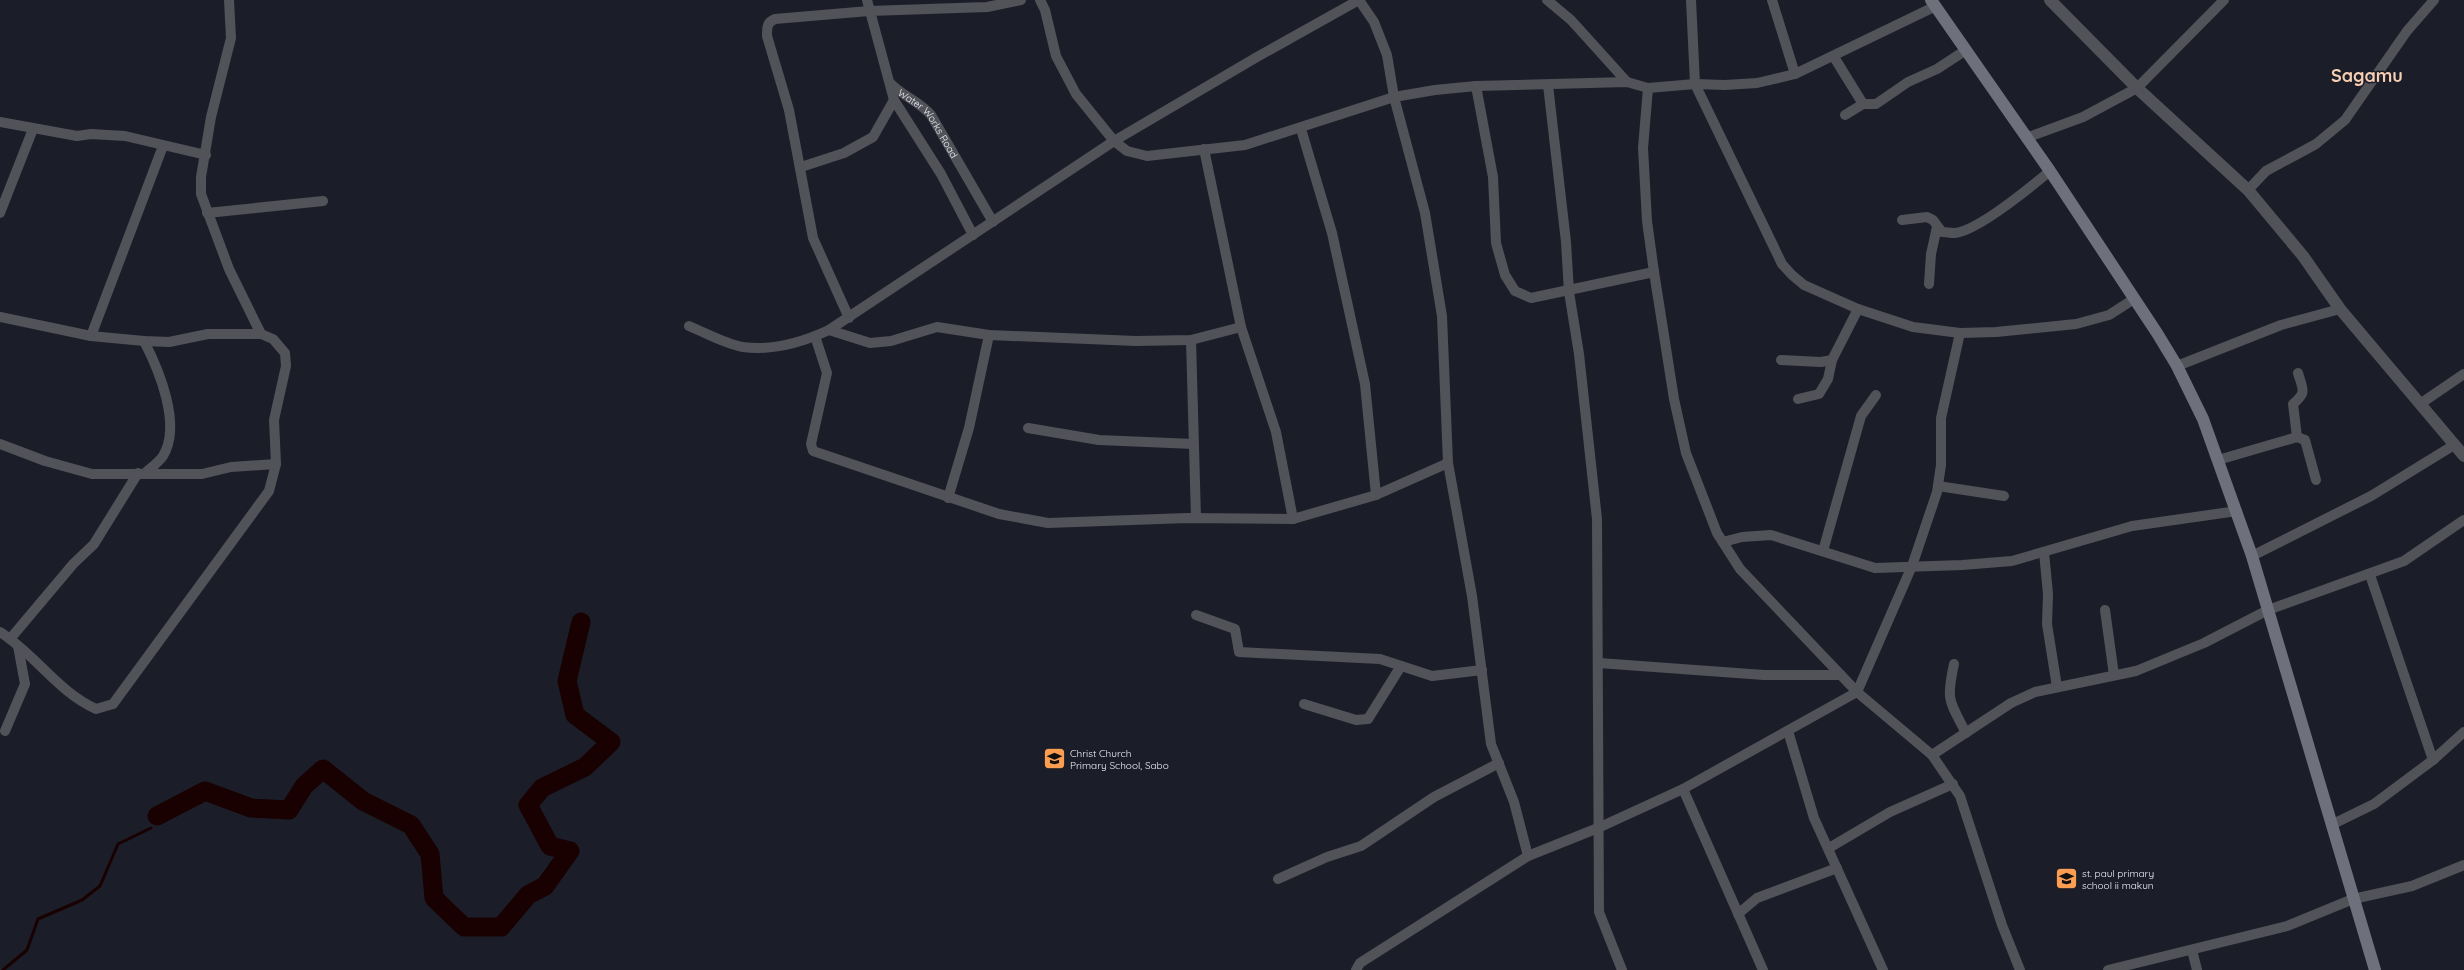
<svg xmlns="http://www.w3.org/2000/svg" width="2464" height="970" font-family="Quicksand,sans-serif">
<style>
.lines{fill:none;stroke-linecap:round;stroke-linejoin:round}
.stream{stroke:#180100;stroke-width:3}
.river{stroke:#180100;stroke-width:19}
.minor{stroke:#525359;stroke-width:10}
.tertiary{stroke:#525359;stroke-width:12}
.secondary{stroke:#6e717b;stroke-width:12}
.labels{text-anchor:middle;stroke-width:3;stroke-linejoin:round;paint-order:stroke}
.street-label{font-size:10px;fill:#eceef6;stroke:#1b1e29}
.poi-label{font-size:10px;fill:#eceef6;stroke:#1b1e29;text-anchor:start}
.town-label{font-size:18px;font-weight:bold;fill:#f7ceb1;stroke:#1b1e29}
</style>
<rect width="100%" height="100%" fill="#1b1e29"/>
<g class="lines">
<polyline class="stream" points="3,970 27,950 38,919 82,900 100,886 118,844 151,828"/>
<polyline class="river" points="157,816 205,791 251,808 289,810 304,786 323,769 363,801 411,825 430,854 434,898 464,927 501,927 528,895 545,886 570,851 550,846 528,805 542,788 585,767 611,742 575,715 567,681 581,622"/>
<g class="minor">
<polyline points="229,0 231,38 211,117 201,177 201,194 229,269 261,334"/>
<polyline points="867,0 894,100 941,174 973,235"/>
<polyline points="1040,0 1045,10 1056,56 1076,94 1114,141 1127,151 1147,156 1245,145 1394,97 1435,90 1476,86 1627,82 1648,88 1695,84 1725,85 1757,83 1795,74 1936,6"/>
<polyline points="1547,0 1571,20 1627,82"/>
<polyline points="1691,0 1695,84 1782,264 1792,275 1804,285 1858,309 1913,327 1960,333 1996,332 2076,324 2109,315 2134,299"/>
<polyline points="1772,0 1795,74"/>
<polyline points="1834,57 1863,104 1845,115"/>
<path id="s1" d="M891,84c12,12 29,18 40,31l62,107"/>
<polyline points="1548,85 1566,242 1569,292 1579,354 1597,519 1599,912 1622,970"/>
<polyline points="1476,86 1493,177 1496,243 1505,275 1515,291 1531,298 1654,272"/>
<polyline points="1648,88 1643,148 1647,221 1654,272 1674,399 1686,453 1717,533 1740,569 1857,692 1932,755 1960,796 2002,925 2020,970"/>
<polyline points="1863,104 1876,104 1908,82 1937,69 1966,50"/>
<polyline points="0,122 77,136 91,134 125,136 206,155"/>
<polyline points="1301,129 1332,233 1365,384 1376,495"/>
<polyline points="2026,138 2083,117 2137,88 2224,0"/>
<polyline points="1204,149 1241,327 1276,432 1293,519"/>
<polyline points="801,167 844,153 873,137 894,100"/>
<polyline points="2248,190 2266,171 2316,144 2345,120 2407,31 2434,0"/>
<polyline points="0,213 33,129"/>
<polyline points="207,213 323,201"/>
<path d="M1902,220l25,-3 6,3 9,12c4,0 8,1 12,1 22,-1 78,-47 96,-62"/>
<polyline points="1929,284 1931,254 1937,227"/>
<path d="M0,317l91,19 53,5 25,1 39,-8h53l12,5 12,14 1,13 -12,54 2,44 -7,27 -156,213 -17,5c-39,-18 -61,-55 -96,-77"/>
<path d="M849,318l-36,-80 -24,-128 -22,-74c0,-9 0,-14 8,-17l94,-8 118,-4 34,-7"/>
<path d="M689,326c17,7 36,18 54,21 29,4 60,-5 86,-17l285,-189 143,-84 102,-57 15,22 13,33 7,42 31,116 17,103 6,147 24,133 19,148 23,58 14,54"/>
<polyline points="829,330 870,343 891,341 937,327 989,335 1136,341 1191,340 1241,327"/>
<polyline points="91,336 163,146"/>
<polyline points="815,336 827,373 811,444 813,451 999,514 1048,523 1187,518 1293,519 1376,495 1448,463"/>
<polyline points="1191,340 1196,518"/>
<path d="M144,341c15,29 38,84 19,115 -4,6 -12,12 -18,17"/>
<polyline points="1781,360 1821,362 1832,360 1858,309"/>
<polyline points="2177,366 2281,325 2340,309"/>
<polyline points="1798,399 1819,394 1828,379 1832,360"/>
<polyline points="2420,404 2464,374"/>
<polyline points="1028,428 1099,440 1194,444"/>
<polyline points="2297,437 2305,440 2316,480"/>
<polyline points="0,444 45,461 92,474 202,474 231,467 276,464"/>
<path d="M2218,460l79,-23 -4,-33c14,-12 10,-14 5,-31"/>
<polyline points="1938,486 2004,496"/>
<polyline points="948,498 969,428 989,335"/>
<polyline points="1723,542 1742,537 1771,535 1875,568 1962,565 2012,561 2132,526 2237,511"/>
<polyline points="1823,551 1861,416 1876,395"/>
<polyline points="2044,552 2048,594 2047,624 2057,687"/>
<polyline points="2252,556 2371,496 2454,445"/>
<polyline points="2370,575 2433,760"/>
<polyline points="2105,610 2114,675"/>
<polyline points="1196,615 1235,629 1239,652 1380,659 1432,676 1482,670"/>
<polyline points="10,639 74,563 94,544 138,473"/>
<polyline points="1599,663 1764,675 1841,675"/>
<path d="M1954,664c-8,37 -5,36 12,69"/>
<polyline points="1304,704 1356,720 1368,719 1401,666"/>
<polyline points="5,731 25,684 18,646"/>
<polyline points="1788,731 1814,818 1883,970"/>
<polyline points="1932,755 2011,703 2035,692 2136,671 2204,643 2268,610 2404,561 2464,520"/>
<polyline points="1683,789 1763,970"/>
<polyline points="2331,825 2374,804 2433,760 2464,732"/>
<polyline points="1829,848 1890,812 1953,784"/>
<polyline points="1278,879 1327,857 1361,846 1434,797 1499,763"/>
<polyline points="1738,914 1757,898 1837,868"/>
<polyline points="2192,950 2197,970"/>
<polyline points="1356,970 1360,963 1528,856 1598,828 1683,789 1857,692 1912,566 1937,492 1941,465 1941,418 1960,333"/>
<polyline points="2108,970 2287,926 2353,899 2412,886 2464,865"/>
</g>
<polyline class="tertiary" points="2050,0 2137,88 2248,190 2303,256 2340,309 2464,456"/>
<polyline class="secondary" points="1931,0 2050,171 2157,333 2177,366 2203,419 2252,556 2375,970"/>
</g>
<defs>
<symbol id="school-square" viewBox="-11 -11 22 22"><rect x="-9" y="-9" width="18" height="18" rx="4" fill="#fc9d52" stroke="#1b1e29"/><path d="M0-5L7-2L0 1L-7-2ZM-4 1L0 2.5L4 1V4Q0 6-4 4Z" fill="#111"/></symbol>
</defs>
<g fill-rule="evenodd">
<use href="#school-square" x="1042" y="746" width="25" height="25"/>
<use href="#school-square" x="2054" y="866" width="25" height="25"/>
</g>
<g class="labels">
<g class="street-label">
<text dy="4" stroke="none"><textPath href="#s1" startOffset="55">Water Works Road</textPath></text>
</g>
<g class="poi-label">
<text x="1070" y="757">Christ Church<tspan x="1070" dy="12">Primary School, Sabo</tspan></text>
<text x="2082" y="877">st. paul primary<tspan x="2082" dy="12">school ii makun</tspan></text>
</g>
<g class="town-label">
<text x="2367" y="82">Sagamu</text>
</g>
</g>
</svg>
